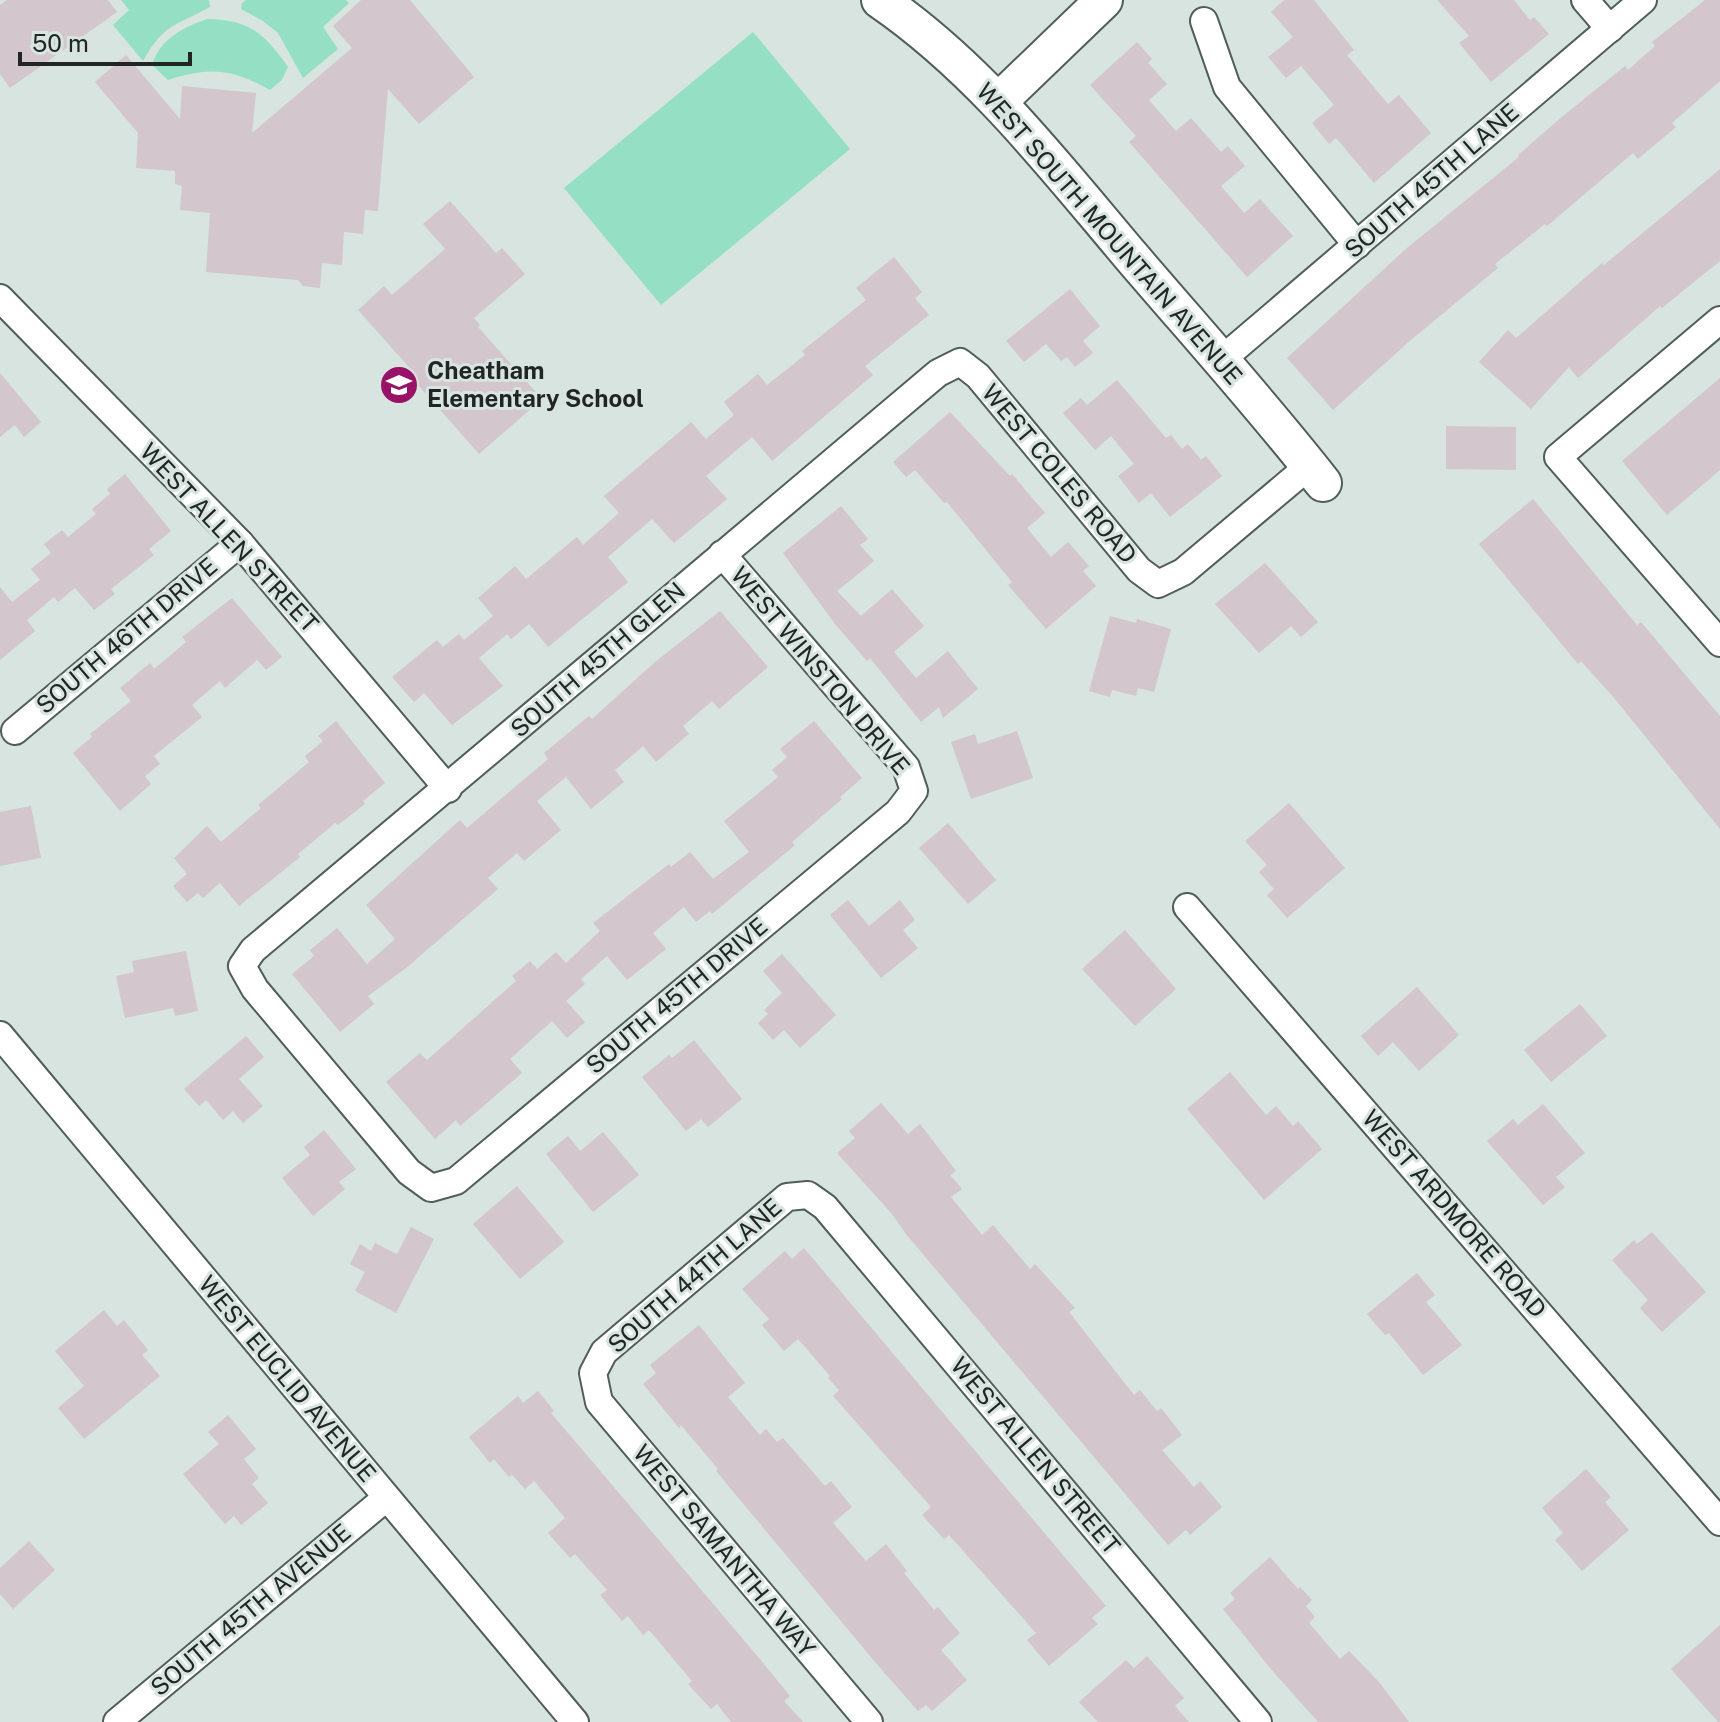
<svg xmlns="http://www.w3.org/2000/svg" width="1720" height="1722" font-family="'Public Sans',sans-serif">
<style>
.green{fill:#95e0c4}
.building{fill:#d3c6cc}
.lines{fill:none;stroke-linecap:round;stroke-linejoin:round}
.street-casing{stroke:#515d58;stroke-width:30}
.secondary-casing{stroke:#515d58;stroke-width:40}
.street{stroke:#fff;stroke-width:26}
.secondary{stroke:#fff;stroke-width:36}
.labels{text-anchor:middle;stroke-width:6;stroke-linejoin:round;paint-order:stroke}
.street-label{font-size:24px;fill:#212624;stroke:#d7e4df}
.poi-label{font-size:24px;font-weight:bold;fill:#212624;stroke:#d7e4df;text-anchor:start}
</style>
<rect width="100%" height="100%" fill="#d7e4df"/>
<g class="green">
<path d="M121,0h88l1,7c-34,19 -45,15 -67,54l-30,-36 16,-15z"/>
<polygon points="246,0 346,0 349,3 323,27 338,49 303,78 278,33 263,21 241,9 242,3"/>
<path d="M207,19c43,1 57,14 81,48l-6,13 -12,10c-39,-22 -61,-23 -102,-10l-16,-15c8,-26 30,-37 55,-46z"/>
<polygon points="753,32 850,149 661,305 564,188"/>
</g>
<g class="building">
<polygon points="7,0 108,0 117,12 10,88 0,74 0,5"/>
<polygon points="361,0 410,0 474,77 419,124 388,89 378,211 365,210 363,234 344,232 342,265 322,263 320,288 303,286 298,280 206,272 210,213 180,210 182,186 175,184 175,171 136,168 138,133 95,82 126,55 180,119 182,86 256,93 252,133 352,48 333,26"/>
<polygon points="1284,0 1314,0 1354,50 1347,55 1388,104 1399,95 1431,133 1374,183 1336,138 1329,144 1312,123 1334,105 1301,66 1286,78 1268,57 1293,37 1271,12"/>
<polygon points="1437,0 1514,0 1530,20 1534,17 1549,34 1491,82 1459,43 1469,36"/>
<polygon points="1705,0 1720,0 1720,81 1672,123 1676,127 1638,159 1633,153 1547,226 1545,224 1495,264 1498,268 1412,339 1333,410 1287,358 1407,248 1519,157 1518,155 1563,116 1625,66 1628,70 1655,46 1652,42"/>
<polygon points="1137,42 1152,59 1148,63 1167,84 1149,100 1176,131 1191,118 1221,152 1228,146 1245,166 1221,186 1244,213 1260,199 1293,236 1247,277 1129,142 1136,136 1090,85"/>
<polygon points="1720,169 1720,261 1662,308 1660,306 1578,378 1569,367 1531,409 1479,362 1508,330 1516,338 1602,263 1604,265"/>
<polygon points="450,201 496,253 502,248 525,274 474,318 480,325 478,327 542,399 479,454 412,378 416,375 358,310 384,286 392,295 445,249 423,224"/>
<polygon points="894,257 922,292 915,298 929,315 865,366 873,375 772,461 752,437 706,476 727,499 674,543 652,519 608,557 628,582 548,647 529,624 511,639 507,634 479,658 503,686 452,725 424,693 414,702 392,677 437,640 443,647 459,634 464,640 493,616 478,598 515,566 526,579 577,537 583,545 619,513 604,496 691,422 706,439 734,415 724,402 758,374 767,385 805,355 802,351 866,300 856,288"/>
<polygon points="1070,289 1100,326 1083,341 1093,353 1075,367 1067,357 1061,361 1046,344 1024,362 1006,341"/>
<polygon points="0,373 41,422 24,437 15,425 0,437"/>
<polygon points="1720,378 1720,470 1667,515 1622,461"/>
<polygon points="1117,380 1166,438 1171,435 1182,449 1188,444 1201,460 1206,456 1222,476 1170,517 1151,493 1139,503 1118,476 1134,464 1111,436 1095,450 1063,413 1081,398 1087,405"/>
<polygon points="950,412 1010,476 1012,474 1045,513 1027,528 1051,557 1068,542 1089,566 1083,571 1096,586 1046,629 1008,585 1012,582 947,502 944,503 915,470 906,477 893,462"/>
<polygon points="1446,426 1516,427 1516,470 1446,469"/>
<polygon points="125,474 171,531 149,549 154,555 111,589 115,594 94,610 75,588 58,602 54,597 27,620 35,631 0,660 0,587 12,602 40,580 31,569 51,553 44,544 62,530 68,537 96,514 92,509 110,494 107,489"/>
<polygon points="1533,499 1637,625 1641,622 1720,716 1720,829 1615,699 1581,661 1578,664 1479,544"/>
<polygon points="841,506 868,539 860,545 874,561 837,591 861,616 892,589 924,626 894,652 916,678 948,651 978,689 943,718 939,707 921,722 870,658 867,661 835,624 783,553"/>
<polygon points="1265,563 1318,622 1301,637 1291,626 1259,653 1215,604"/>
<polygon points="232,598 282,657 266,670 257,660 225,688 220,681 192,705 202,717 154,756 160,764 145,776 151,784 120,811 73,753 92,737 90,734 131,701 120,688 150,663 154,669 186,642 182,637"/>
<polygon points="720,611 768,667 719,709 712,701 683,726 689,734 656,762 643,746 615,770 624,782 591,809 566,777 537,801 561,830 524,861 517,853 488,878 498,889 406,968 368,996 374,1004 340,1032 292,974 314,956 310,950 337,928 367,964 395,939 366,905 460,820 467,828 548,759 544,753 589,716 592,719 655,662"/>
<polygon points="1110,616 1136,623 1137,619 1171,629 1154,692 1138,688 1136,696 1112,690 1110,697 1089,691"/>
<polygon points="336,721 385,783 363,801 365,804 338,825 335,823 298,854 300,857 239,906 220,883 203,898 198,893 187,902 173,886 187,874 174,858 207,826 221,842 261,808 258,805 309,762 305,756 323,741 318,736"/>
<polygon points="814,721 862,778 840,797 842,799 792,842 795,845 712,914 710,911 696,922 684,907 653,933 666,949 627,980 607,956 581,979 585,984 566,1001 585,1022 567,1038 552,1021 510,1059 522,1073 460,1126 456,1120 435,1139 386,1082 420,1053 427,1060 516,981 512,976 530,961 537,969 556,952 566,963 600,931 593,923 669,864 671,867 690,852 713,879 749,852 724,821 778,777 772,770 787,757 780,749"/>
<polygon points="1017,731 1033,778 971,799 951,742 975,734 978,744"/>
<polygon points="1289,803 1345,868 1287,918 1267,895 1274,889 1259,872 1267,865 1245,841"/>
<polygon points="31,806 41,858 0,866 0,812"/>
<polygon points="948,823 996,880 968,904 919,848"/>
<polygon points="848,900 869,926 900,900 915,920 903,930 918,948 881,978 830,915"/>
<polygon points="1125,930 1176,989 1135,1026 1082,969"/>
<polygon points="186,951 198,1011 175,1016 173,1008 125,1018 116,976 134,972 132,961"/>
<polygon points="782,954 836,1015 800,1048 784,1030 773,1040 758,1023 768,1014 764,1010 782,993 763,971"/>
<polygon points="1417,987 1459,1035 1419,1071 1393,1042 1378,1056 1361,1036"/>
<polygon points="1580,1004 1607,1036 1551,1082 1524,1050"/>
<polygon points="246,1036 264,1057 239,1079 263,1106 243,1123 233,1111 223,1120 206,1100 199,1106 184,1089"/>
<polygon points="694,1040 742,1099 708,1127 701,1119 686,1131 642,1077 669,1055 672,1058"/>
<polygon points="1230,1072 1266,1115 1276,1106 1293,1126 1298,1121 1322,1149 1264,1200 1187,1109"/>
<polygon points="881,1103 908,1134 920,1124 956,1171 950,1175 962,1189 951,1197 982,1235 993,1225 1030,1269 1035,1264 1075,1308 1069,1312 1134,1395 1140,1390 1157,1411 1161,1408 1182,1435 1162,1450 1194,1487 1200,1481 1222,1507 1190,1535 1186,1530 1168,1545 906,1234 892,1214 837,1153 855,1138 849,1131"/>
<polygon points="1543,1104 1585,1153 1556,1177 1565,1187 1543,1205 1487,1141 1513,1119 1518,1125"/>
<polygon points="324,1130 356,1169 339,1182 345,1189 313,1216 282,1178 310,1155 304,1147"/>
<polygon points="603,1132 639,1175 593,1212 546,1154 568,1136 580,1151"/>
<polygon points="517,1186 564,1242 520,1279 473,1224"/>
<polygon points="411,1227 434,1239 396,1313 355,1291 365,1272 350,1264 360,1244 371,1251 375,1243 397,1254"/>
<polygon points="1652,1232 1706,1292 1662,1332 1640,1308 1648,1300 1612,1260 1634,1240 1637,1244"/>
<polygon points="804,1248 1106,1606 1092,1618 1098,1624 1049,1666 1027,1640 1036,1633 949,1535 944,1539 922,1515 931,1507 833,1396 839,1390 828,1378 830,1376 798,1339 784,1351 762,1325 769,1319 742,1289 785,1251 792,1259"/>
<polygon points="1417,1273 1435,1295 1426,1302 1462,1345 1423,1375 1389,1333 1385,1335 1367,1314"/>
<polygon points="104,1310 117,1326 124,1320 148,1350 142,1355 160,1376 84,1439 58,1408 84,1386 55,1351"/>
<polygon points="699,1325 745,1383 728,1397 760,1435 766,1429 777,1442 783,1438 825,1486 831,1481 852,1507 833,1523 866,1561 886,1544 907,1571 904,1573 934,1610 938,1607 960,1633 941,1650 967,1680 932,1711 926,1705 918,1711 875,1662 716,1471 718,1469 681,1425 679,1428 643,1384 656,1373 650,1365"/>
<polygon points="538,1391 554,1411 551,1413 759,1658 790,1696 784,1701 803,1722 731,1722 717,1704 711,1709 688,1684 692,1681 649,1630 643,1635 628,1616 622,1621 600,1595 607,1590 575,1554 570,1558 548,1533 565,1518 534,1481 525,1489 512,1475 509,1477 494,1459 490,1463 469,1437 518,1396 523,1403"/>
<polygon points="228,1415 256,1449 244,1459 259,1478 252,1484 268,1503 241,1525 234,1516 225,1524 183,1474 219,1444 208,1432"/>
<polygon points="1586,1469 1611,1497 1605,1502 1629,1530 1582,1571 1555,1540 1563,1533 1542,1508"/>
<polygon points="29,1541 55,1570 13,1609 0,1594 0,1568"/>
<polygon points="1270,1557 1298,1589 1300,1587 1312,1600 1306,1606 1315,1617 1309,1623 1340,1659 1349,1651 1379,1682 1409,1722 1318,1722 1270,1668 1223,1609 1235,1599 1230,1593"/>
<polygon points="1720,1625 1720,1722 1718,1722 1671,1669"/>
<polygon points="1147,1656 1184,1698 1175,1706 1189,1722 1098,1722 1079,1702 1126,1660 1134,1668"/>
</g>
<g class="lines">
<defs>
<g id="street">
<polyline points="1585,0 1610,29"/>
<polyline points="1204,21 1227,87 1357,245"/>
<polyline points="0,298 240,543 448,789"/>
<polyline points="1720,320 1558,457 1720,643"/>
<polyline points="1220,361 1643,0"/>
<path d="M722,554l184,213 8,24 -16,21 -442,369 -25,7 -22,-16 -154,-183 -13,-23 11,-16c230,-191 456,-385 685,-577l22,-11 18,14 161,194 19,14 25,-12 126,-106"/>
<polyline points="15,731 240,543"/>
<polyline points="1187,907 1720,1522"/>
<polyline points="0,1035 575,1722"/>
<polyline points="117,1722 386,1498"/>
<polyline points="869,1722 599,1402 593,1373 604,1352 787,1197 808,1195 825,1207 1258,1722"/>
</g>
<g id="secondary">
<path d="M880,0c99,68 173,164 250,255 65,76 132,150 193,228"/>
<polyline points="998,102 1104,0"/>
</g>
</defs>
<use href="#street" class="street-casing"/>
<use href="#secondary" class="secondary-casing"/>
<use href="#street" class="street"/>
<use href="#secondary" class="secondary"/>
</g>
<defs>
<symbol id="school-disc" viewBox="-11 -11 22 22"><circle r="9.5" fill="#981368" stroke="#d7e4df"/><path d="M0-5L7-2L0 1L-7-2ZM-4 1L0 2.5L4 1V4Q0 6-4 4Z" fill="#fff"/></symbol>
</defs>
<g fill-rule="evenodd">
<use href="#school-disc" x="377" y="363" width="44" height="44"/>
</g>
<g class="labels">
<g class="street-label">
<text transform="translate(1432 181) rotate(-41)" y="8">SOUTH 45TH LANE</text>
<text transform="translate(1109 234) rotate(49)" y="8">WEST SOUTH MOUNTAIN AVENUE</text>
<text transform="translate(1059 474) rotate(50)" y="8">WEST COLES ROAD</text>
<text transform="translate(229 538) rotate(47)" y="8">WEST ALLEN STREET</text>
<text transform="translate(127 636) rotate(-40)" y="8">SOUTH 46TH DRIVE</text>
<text transform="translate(598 660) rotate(-41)" y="8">SOUTH 45TH GLEN</text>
<text transform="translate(820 671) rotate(50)" y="8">WEST WINSTON DRIVE</text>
<text transform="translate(677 996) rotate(-40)" y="8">SOUTH 45TH DRIVE</text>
<text transform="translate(1454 1214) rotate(49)" y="8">WEST ARDMORE ROAD</text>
<text transform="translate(695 1276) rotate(-41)" y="8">SOUTH 44TH LANE</text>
<text transform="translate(287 1379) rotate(50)" y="8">WEST EUCLID AVENUE</text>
<text transform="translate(1035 1456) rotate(50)" y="8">WEST ALLEN STREET</text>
<text transform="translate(724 1551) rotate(50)" y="8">WEST SAMANTHA WAY</text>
<text transform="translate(251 1610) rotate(-40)" y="8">SOUTH 45TH AVENUE</text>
</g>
<g class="poi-label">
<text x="427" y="379">Cheatham<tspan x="427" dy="28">Elementary School</tspan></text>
</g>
</g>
<path d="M20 52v12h170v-12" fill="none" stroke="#212624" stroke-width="4"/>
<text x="32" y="52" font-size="24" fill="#212624" stroke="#d7e4df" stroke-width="6" paint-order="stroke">50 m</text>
</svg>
